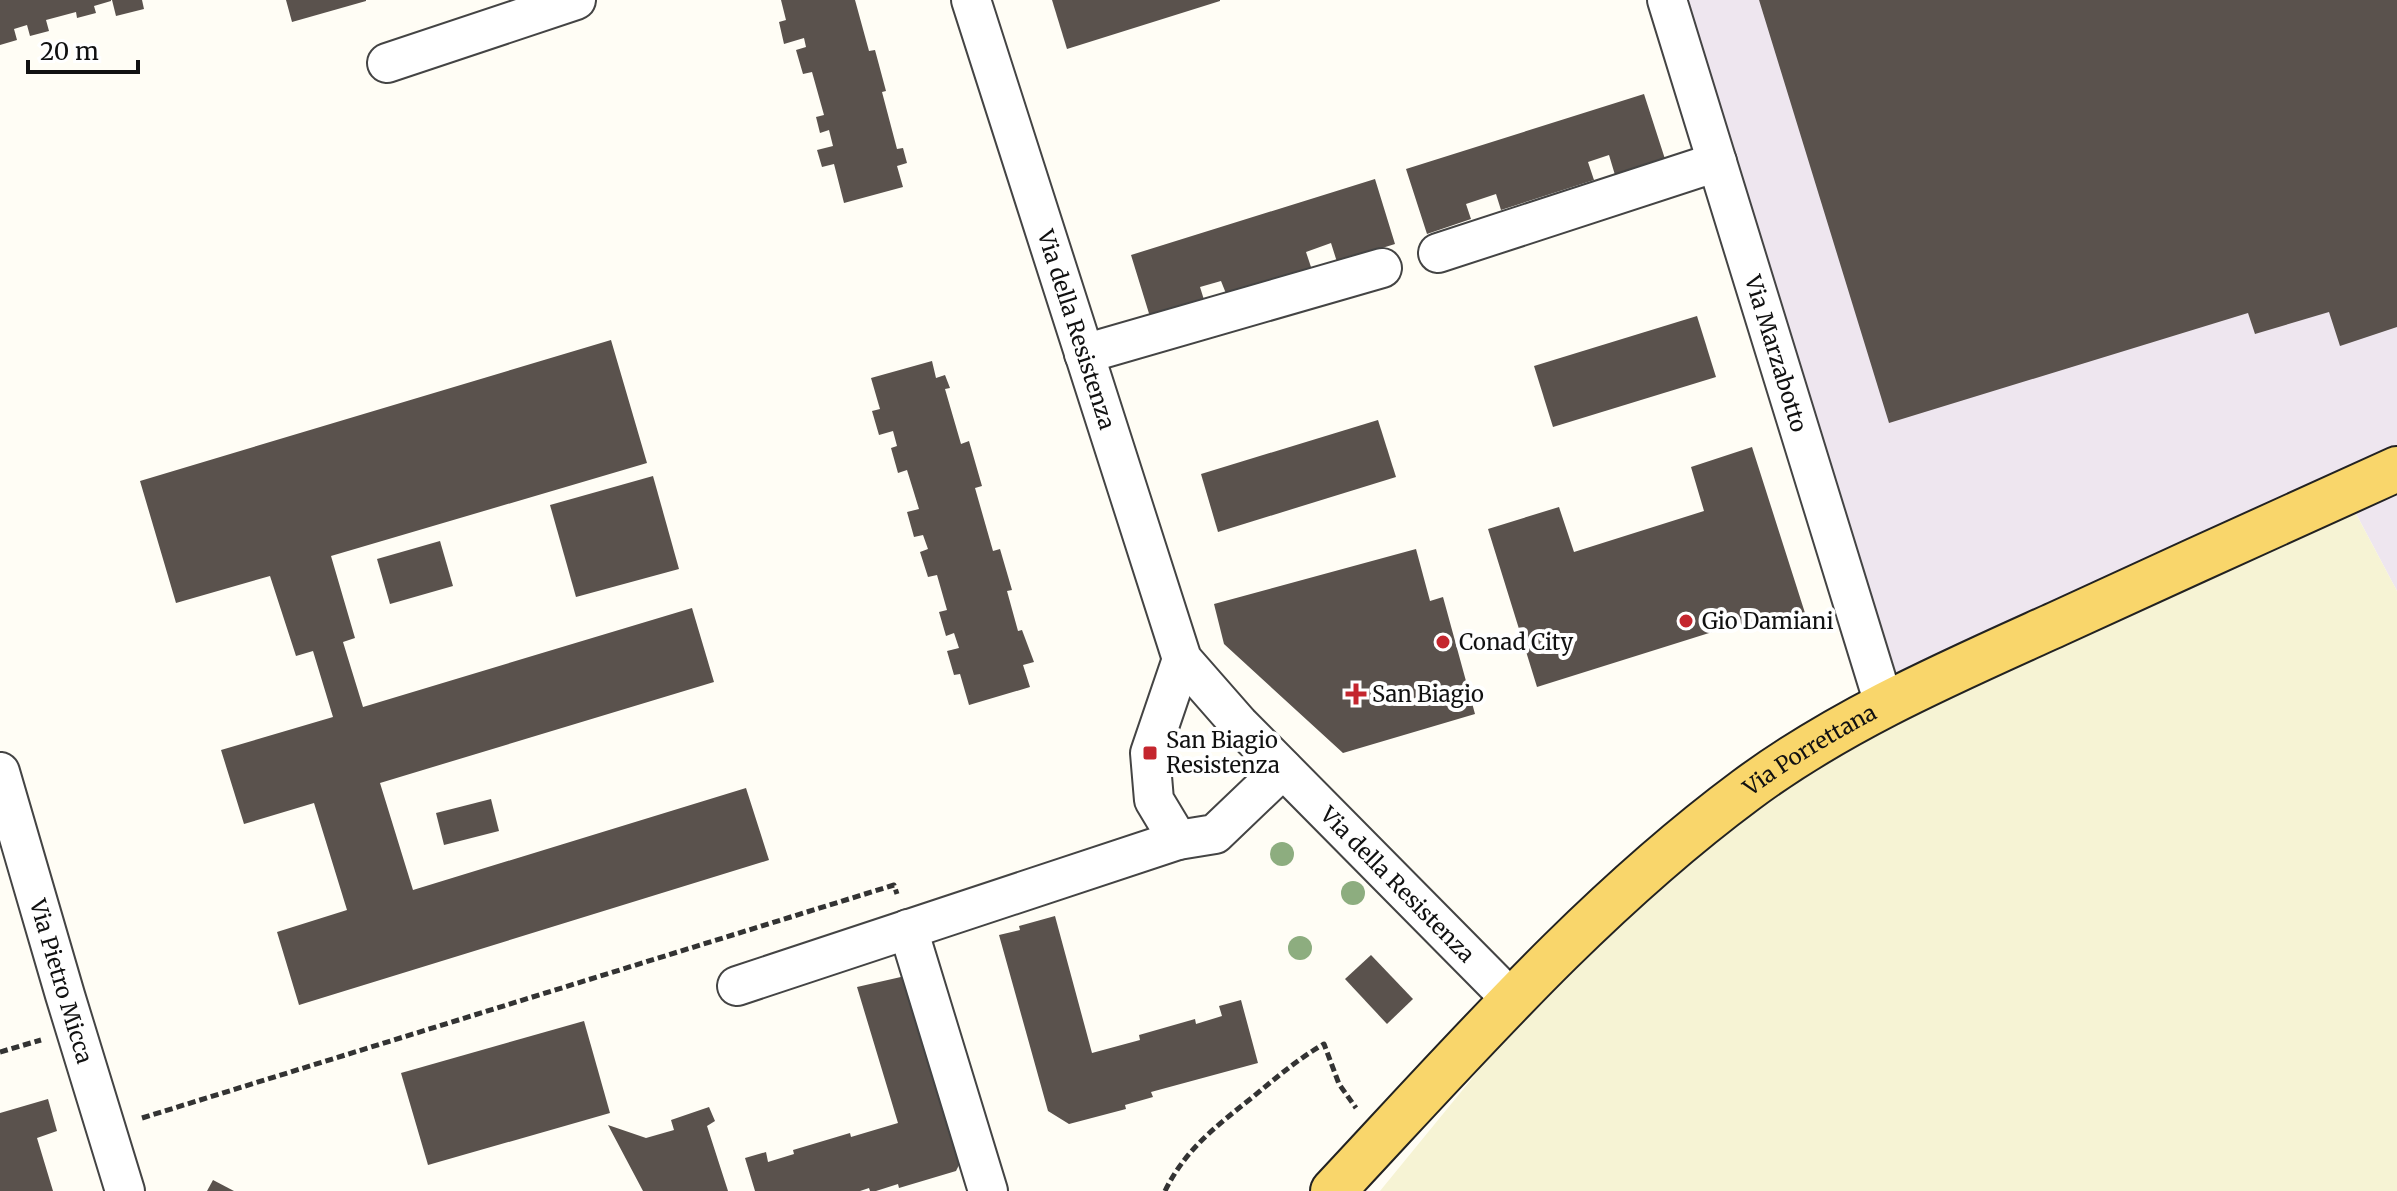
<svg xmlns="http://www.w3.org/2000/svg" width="2397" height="1191" font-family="Merriweather,serif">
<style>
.industrial{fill:#eee6ef}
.farmland{fill:#f6f3d4}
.building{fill:#5a524d}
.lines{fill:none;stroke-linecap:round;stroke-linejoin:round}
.minor-casing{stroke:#444;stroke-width:42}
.major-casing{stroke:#222;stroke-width:48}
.path{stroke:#333;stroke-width:5;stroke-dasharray:8 4;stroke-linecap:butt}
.minor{stroke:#fff;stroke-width:38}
.major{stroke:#f9d66b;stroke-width:44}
.tree{fill:#8dad7f}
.poi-dot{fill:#c4262e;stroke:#fff;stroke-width:3}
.labels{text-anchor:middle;stroke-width:8;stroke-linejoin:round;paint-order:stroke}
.street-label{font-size:22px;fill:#111;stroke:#fff}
.poi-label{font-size:22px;fill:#111;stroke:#fff;text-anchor:start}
</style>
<rect width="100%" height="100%" fill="#fffdf5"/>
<polygon class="industrial" points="1683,0 2397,0 2397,591 2345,493 1880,692"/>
<polygon class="farmland" points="2345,493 2397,591 2397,1191 1380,1191 1675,830"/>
<g class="building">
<polygon points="0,0 111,0 111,1 94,6 96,13 77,18 76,12 46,20 49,31 30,36 27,25 14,29 17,40 0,45"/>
<polygon points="112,0 142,0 144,9 116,16"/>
<polygon points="286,0 366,0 366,1 292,22"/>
<polygon points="781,0 855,0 869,51 875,50 886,91 882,92 897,149 903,148 907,163 897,166 903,187 844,203 834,164 822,167 817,150 833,146 829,130 820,133 816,117 824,115 812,72 803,74 796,50 806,47 804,38 784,44 779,22 786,20"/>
<polygon points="1052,0 1220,0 1220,1 1067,49"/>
<polygon points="1759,0 2397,0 2397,327 2340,346 2329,312 2255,334 2248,313 1889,423"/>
<polygon points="1644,94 1665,159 1615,175 1609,155 1588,162 1594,180 1501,210 1496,194 1466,204 1471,219 1427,234 1406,169"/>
<polygon points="1375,179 1395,244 1337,262 1331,243 1306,252 1312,270 1227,296 1221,281 1200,287 1205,303 1151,320 1131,255"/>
<polygon points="1697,316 1716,377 1553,427 1534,366"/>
<polygon points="611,340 647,463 331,556 355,638 343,642 363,707 692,608 714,682 380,783 413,890 746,788 769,860 299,1005 277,932 347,910 314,803 244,824 221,750 333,717 313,651 296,656 270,576 176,603 140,481"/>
<polygon points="932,361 936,378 945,375 950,388 945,389 961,444 969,441 982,486 975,488 993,551 1000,549 1012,590 1007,591 1018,631 1022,630 1034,662 1023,665 1030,687 969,705 960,674 954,675 947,651 959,648 954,633 946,636 939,612 947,610 937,575 928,577 920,552 928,549 923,535 914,537 907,512 919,509 907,470 898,473 891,448 897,446 893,431 879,435 872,411 880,409 871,378"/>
<polygon points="1378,420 1396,477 1218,532 1201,474"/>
<polygon points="1752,447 1805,613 1744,632 1741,623 1537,687 1488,529 1559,507 1574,552 1704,511 1691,467"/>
<polygon points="653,476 679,569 576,597 550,505"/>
<polygon points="440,541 453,586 390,604 377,559"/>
<polygon points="1416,549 1430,601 1443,597 1475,714 1343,753 1224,644 1214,604"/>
<polygon points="491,799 499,831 444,845 436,813"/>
<polygon points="1055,916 1092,1053 1140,1040 1139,1035 1195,1019 1196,1024 1222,1016 1219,1006 1241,1000 1258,1063 1151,1092 1153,1097 1125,1105 1126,1109 1069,1124 1048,1111 999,935 1020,930 1019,926"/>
<polygon points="1371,955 1413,999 1387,1024 1345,979"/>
<polygon points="914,974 967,1149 956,1171 899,1188 898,1184 876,1191 870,1191 869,1188 860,1191 755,1191 745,1158 766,1152 768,1162 794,1154 793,1150 850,1133 851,1137 898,1123 857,987"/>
<polygon points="584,1021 610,1113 428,1165 401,1073"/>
<polygon points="48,1099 57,1131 37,1138 53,1191 0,1191 0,1113"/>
<polygon points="709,1107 715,1121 707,1126 728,1191 643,1191 608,1125 646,1138 674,1130 671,1120"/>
<polygon points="213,1180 234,1191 207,1191"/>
</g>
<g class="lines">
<defs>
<g id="minor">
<path id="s1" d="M971,0l211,659 57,65 273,276"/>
<path id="s2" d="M1667,0l218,707"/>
<polyline points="387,63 576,0"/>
<polyline points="1438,253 1717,162"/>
<polyline points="1084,354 1382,268"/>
<polyline points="1182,659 1150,753 1154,800 1178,840 1215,834 1283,769"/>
<path id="s3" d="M0,772l65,223 60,196"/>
<polyline points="908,929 988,1191"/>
<polyline points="737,986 1178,840"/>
</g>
<g id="major">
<path id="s4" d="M1333,1191c131,-140 258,-286 413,-401 94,-70 205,-118 311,-166 113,-52 227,-104 340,-155"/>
</g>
</defs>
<use href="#minor" class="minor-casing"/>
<use href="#major" class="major-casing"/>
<g class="path">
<polyline points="0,1052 41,1040"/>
<polyline points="142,1118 894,885 897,894"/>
<path d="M1165,1191c21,-43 53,-66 89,-95 23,-19 44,-37 70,-52l15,40 17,24"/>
</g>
<use href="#minor" class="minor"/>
<use href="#major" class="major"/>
</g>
<g class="tree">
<circle cx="1282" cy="854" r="12"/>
<circle cx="1353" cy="893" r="12"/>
<circle cx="1300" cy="948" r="12"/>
</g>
<g class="poi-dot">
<circle cx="1686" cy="621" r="8"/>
<circle cx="1443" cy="642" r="8"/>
<path d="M1352 682h8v8h8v8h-8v8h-8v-8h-8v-8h8z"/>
<rect x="1142" y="745" width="16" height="16" rx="4"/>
</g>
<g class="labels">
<g class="street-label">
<text dy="8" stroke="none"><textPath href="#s1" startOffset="346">Via della Resistenza</textPath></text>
<text dy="8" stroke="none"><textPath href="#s2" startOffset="370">Via Marzabotto</textPath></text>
<text dy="8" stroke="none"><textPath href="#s4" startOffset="652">Via Porrettana</textPath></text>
<text dy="8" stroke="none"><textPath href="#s1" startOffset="1004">Via della Resistenza</textPath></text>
<text dy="8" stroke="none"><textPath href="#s3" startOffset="218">Via Pietro Micca</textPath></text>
</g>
<g class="poi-label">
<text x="1702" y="629">Gio Damiani</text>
<text x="1459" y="650">Conad City</text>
<text x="1372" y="702">San Biagio</text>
<text x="1166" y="748">San Biagio<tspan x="1166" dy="25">Resistenza</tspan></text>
</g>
</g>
<path d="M28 60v12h110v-12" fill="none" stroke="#111111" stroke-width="4"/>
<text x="40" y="60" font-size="24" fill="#111111" stroke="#ffffff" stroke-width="6" paint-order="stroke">20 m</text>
</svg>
